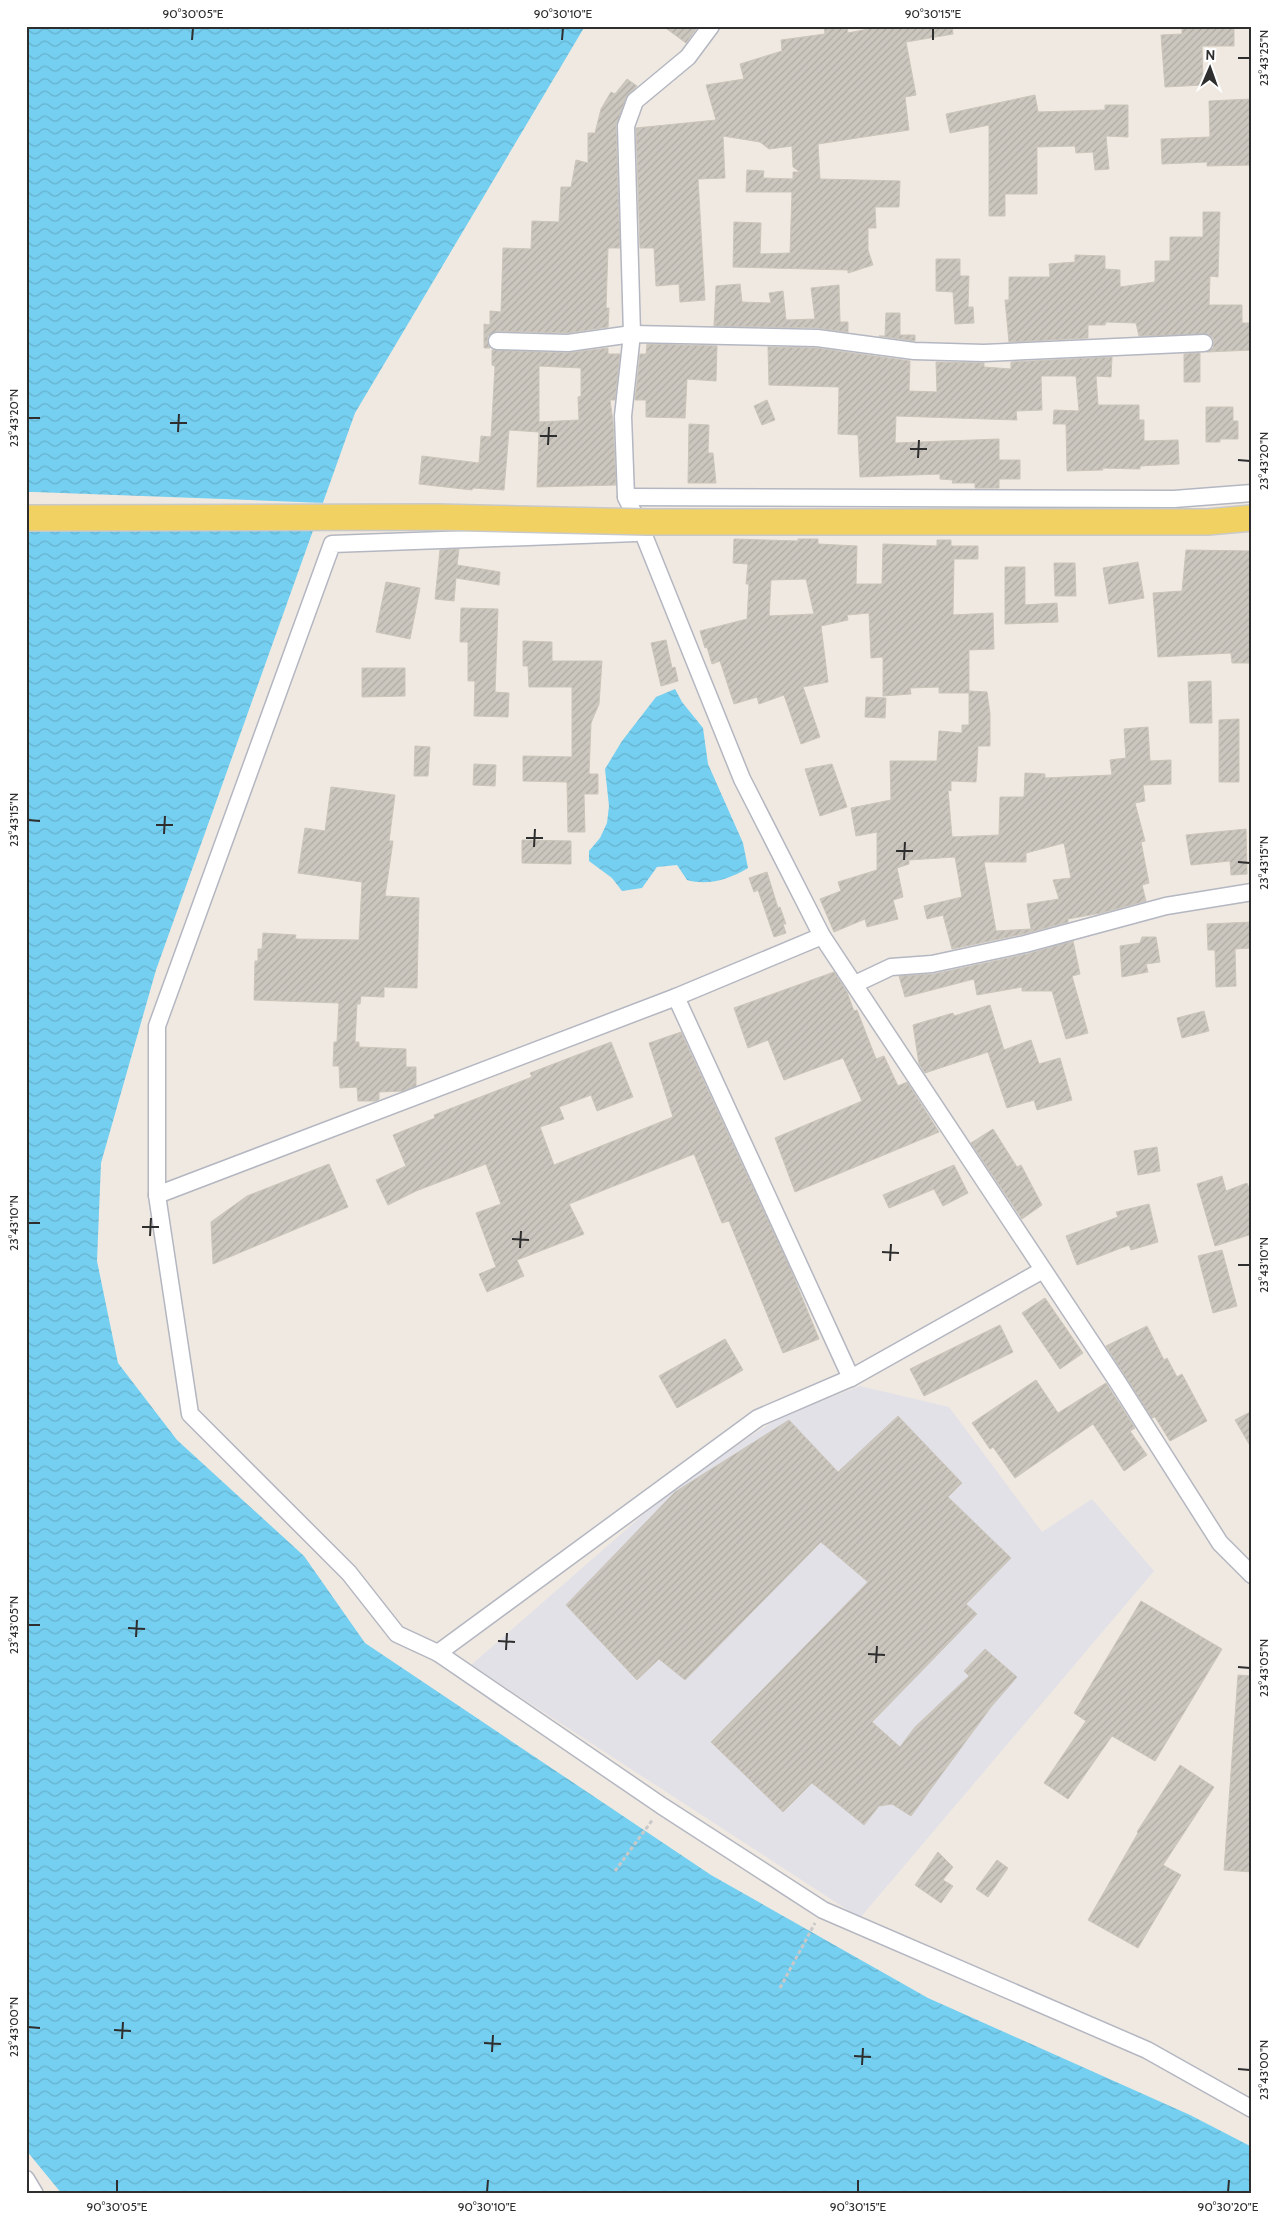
<svg xmlns="http://www.w3.org/2000/svg" width="1278" height="2220" font-family="Cabin,sans-serif">
<style>
.industrial{fill:#e3e1e8}
.water{fill:url(#water-waves)}
.pier{fill:#efe9e1}
.building{fill:url(#building-hatch);stroke:#cbc5ba;fill-rule:evenodd}
.lines{fill:none;stroke-linecap:round;stroke-linejoin:round}
.minor-casing{stroke:#b4b7c1;stroke-width:19}
.path{stroke:#c9c9c9;stroke-width:3;stroke-dasharray:4 2.5;stroke-linecap:butt}
.minor{stroke:#fff;stroke-width:16}
.primary-bridge-casing{stroke:#c9c9c9;stroke-width:28;stroke-linecap:butt}
.primary-bridge{stroke:#f2d163;stroke-width:25}
.ticks{fill:none;stroke:#2e2e2e;stroke-width:2}
.neatline{fill:none;stroke:#2e2e2e;stroke-width:2}
.ticks-label{font-size:12px;text-anchor:middle;fill:#2e2e2e}
</style>
<defs>
<pattern id="water-waves" width="16" height="10" patternUnits="userSpaceOnUse" patternTransform="scale(1.25)"><rect width="16" height="10" fill="#75cff0"/><path d="M0 5q4-4 8 0t8 0" fill="none" stroke="#66b2ce"/></pattern>
<pattern id="building-hatch" width="6" height="6" patternUnits="userSpaceOnUse" patternTransform="scale(1.25)"><rect width="6" height="6" fill="#cbc7bf"/><path d="M-1 1l2-2M0 6l6-6M5 7l2-2" fill="none" stroke="#afaba4"/></pattern>
</defs>
<rect width="100%" height="100%" fill="#efe9e1"/>
<polygon class="industrial" points="860,1386 949,1407 1042,1532 1092,1499 1154,1571 860,1918 471,1665 676,1486 780,1417"/>
<g class="water">
<polygon points="26,26 585,26 355,413 156,970 101,1163 97,1261 118,1363 177,1440 304,1556 365,1643 711,1875 928,1998 1190,2115 1252,2147 1252,2194 62,2194 26,2150"/>
<path d="M675,689l7,13 21,26 5,36 35,79 5,25c-18,11 -40,18 -61,12l-10,-15 -20,2 -15,21 -20,3 -10,-13 -23,-17v-10l11,-13 7,-15 2,-17 -4,-37 17,-28 34,-44z"/>
</g>
<polygon class="pier" points="26,492 35,492 326,503 317,528 26,518"/>
<g class="building">
<polygon points="663,26 698,26 686,43"/>
<polygon points="824,26 847,26 848,33 883,26 952,26 953,34 906,42 916,95 905,97 909,130 818,144 820,179 900,181 899,207 875,207 876,228 868,228 868,250 873,265 848,273 848,270 733,267 734,222 761,223 760,254 790,253 792,192 746,192 747,170 764,171 763,178 793,179 793,172 800,172 793,167 792,146 769,149 760,142 723,136 725,178 698,179 705,300 680,302 679,284 656,286 654,248 640,248 636,128 716,120 706,85 744,79 740,64 782,51 781,40 825,34"/>
<polygon points="1182,26 1234,27 1234,46 1202,46 1203,85 1165,87 1161,35 1182,34"/>
<polygon points="627,79 637,86 626,98 616,126 620,248 608,248 606,308 609,308 608,327 567,333 497,331 488,336 487,341 490,348 484,348 484,324 490,325 490,311 501,312 503,248 531,249 532,221 559,222 561,187 571,187 576,160 588,163 588,133 595,133 601,109 611,92 615,94"/>
<polygon points="1035,95 1038,112 1105,110 1105,105 1128,105 1128,137 1106,136 1109,169 1095,170 1093,152 1076,153 1075,146 1037,147 1037,194 1005,194 1005,216 989,216 989,125 950,133 946,114"/>
<polygon points="1252,99 1252,165 1207,166 1207,162 1162,164 1161,139 1210,137 1209,101"/>
<polygon points="1203,212 1220,212 1218,277 1210,276 1209,305 1242,305 1242,323 1252,323 1252,350 1207,352 1213,348 1214,343 1213,338 1208,334 1139,336 1136,323 1106,322 1105,325 1088,325 1088,338 1009,342 1005,300 1009,300 1009,277 1050,277 1049,264 1075,262 1075,255 1105,256 1105,269 1120,270 1120,287 1155,282 1155,261 1170,261 1170,237 1203,237"/>
<polygon points="936,259 960,259 960,276 969,276 968,307 973,307 974,323 955,324 953,292 936,291"/>
<polygon points="740,284 742,302 771,303 769,293 783,291 786,320 815,319 811,288 839,285 840,322 848,322 848,332 817,328 714,326 716,286"/>
<polygon points="886,313 900,313 900,335 915,335 915,341 879,336 885,336"/>
<polygon points="647,344 717,346 716,381 687,379 685,418 646,417 646,400 635,400 640,354 646,354"/>
<polygon points="768,347 816,348 910,361 909,391 937,392 936,362 984,363 984,367 1011,369 1011,362 1112,357 1111,377 1096,376 1098,405 1139,405 1139,420 1144,420 1144,441 1178,440 1179,464 1140,466 1140,469 1102,468 1103,470 1067,471 1066,424 1053,424 1054,410 1079,411 1076,376 1041,376 1042,410 1016,411 1017,420 896,416 895,443 999,439 999,460 1020,460 1020,479 999,479 999,488 975,488 975,483 952,483 953,480 940,479 940,474 860,477 858,435 838,434 839,387 769,385"/>
<path d="M608,348v6h12l-5,46h-5l3,22 3,63 -79,2 2,-55 -30,-2 -5,60 -31,-2 -1,2 -53,-6 3,-28 57,7 2,-27 10,1 4,-71 -3,-1v-15l76,3zM539,366l42,2v28l-3,1 1,23 -40,2z"/>
<polygon points="1200,353 1200,382 1184,382 1184,354"/>
<polygon points="767,400 775,420 762,425 754,406"/>
<polygon points="1206,407 1233,407 1233,421 1238,421 1238,439 1220,439 1220,442 1206,442"/>
<polygon points="689,424 709,425 708,453 713,453 716,483 688,483"/>
<path d="M734,539l64,2v-2h20v5l39,2 -1,38h26l1,-40 54,2v-6h14v6h27v13h-24l-1,56 40,-2 1,36 -25,1v43h-30v-6l-29,1 1,6 -28,2v-39l-12,1 -2,-45 -22,2 1,5 -27,6 7,56 -25,5 17,50 -19,7 -17,-49 -25,9 -2,-7 -23,7 -14,-43 -8,3 -5,-17 -2,1 -5,-17 47,-12 2,-35h-3l2,-20 -15,-1zM806,579l8,35 -45,2 2,-36z"/>
<polygon points="459,549 457,565 500,572 499,585 456,578 454,601 435,599 440,550"/>
<polygon points="1186,550 1252,551 1252,663 1232,663 1231,653 1158,657 1153,593 1182,591"/>
<polygon points="1138,562 1144,598 1109,604 1103,568"/>
<polygon points="1054,563 1075,563 1076,596 1055,596"/>
<polygon points="1005,567 1025,567 1025,605 1057,603 1058,622 1005,624"/>
<polygon points="386,582 420,588 410,639 376,632"/>
<polygon points="461,608 498,609 495,692 509,693 508,717 474,716 475,681 468,681 468,642 460,642"/>
<polygon points="666,640 672,668 675,667 678,681 661,686 651,643"/>
<polygon points="523,641 552,642 552,661 602,661 599,704 591,723 589,774 598,774 598,794 584,794 585,832 568,832 567,782 523,781 523,756 572,757 572,687 529,687 528,666 523,666"/>
<polygon points="362,668 405,668 405,696 362,697"/>
<polygon points="1211,681 1212,723 1190,723 1188,682"/>
<path d="M969,691l18,1 3,22v32h-12l-2,36 -25,-1v10l-3,-1 4,47 47,-2 1,-38h24l1,-24 20,1v4l67,-3 -2,-15 16,-2 -2,-29 24,-2 2,34 21,-1v24l-28,1 2,16 -10,2 10,38 -4,1 8,41 -7,2 4,16 -45,12 -33,6v3l-45,12 -71,15 -9,-34 -16,4 -3,-13 38,-9 -7,-40 -46,3v4l-12,4 6,29 -10,3 5,19 -31,8 -2,-8 -31,13 -14,-33 21,-8 -3,-9 39,-12v-38l-21,4 -5,-28 40,-8 -1,-39h47l2,-30 23,2v-8h7zM1064,843l7,35 -18,2 6,19 -32,5 4,25 -35,2 -12,-69h42v-9z"/>
<polygon points="866,697 886,698 885,718 865,717"/>
<polygon points="1239,719 1239,782 1219,782 1219,720"/>
<polygon points="415,746 430,747 428,776 414,776"/>
<polygon points="474,764 496,765 495,786 473,785"/>
<polygon points="832,764 847,807 820,816 805,769"/>
<polygon points="331,787 395,795 389,841 393,841 385,896 419,898 417,988 384,987 384,997 361,996 360,1004 357,1004 355,1042 359,1042 359,1047 406,1049 406,1067 416,1067 416,1086 403,1091 379,1092 379,1099 376,1101 358,1101 357,1087 340,1088 339,1066 333,1066 334,1042 337,1042 339,1003 254,1000 255,961 258,961 258,949 262,949 263,933 296,935 295,939 359,940 362,882 298,873 305,828 325,831"/>
<polygon points="1246,829 1247,874 1231,875 1230,861 1191,865 1186,835"/>
<polygon points="522,840 571,841 571,864 522,863"/>
<polygon points="767,872 778,908 780,907 786,924 783,924 786,933 774,937 758,890 754,892 749,878"/>
<polygon points="1252,922 1252,948 1235,949 1236,986 1216,987 1215,950 1208,950 1207,924"/>
<polygon points="1142,937 1156,937 1160,962 1146,964 1148,972 1122,977 1120,946 1140,943"/>
<polygon points="1073,941 1080,974 1072,976 1088,1033 1066,1039 1052,991 1022,991 1022,987 977,995 974,979 905,997 899,976 934,974 1027,954"/>
<polygon points="834,972 847,992 854,1011 857,1010 876,1059 884,1056 898,1086 907,1082 939,1132 795,1192 775,1138 862,1101 843,1058 784,1080 768,1040 748,1048 734,1008"/>
<polygon points="990,1005 1004,1050 1031,1040 1039,1064 1060,1058 1072,1100 1037,1110 1034,1100 1007,1108 988,1052 925,1073 919,1064 913,1025 953,1013 954,1016"/>
<polygon points="1204,1011 1209,1031 1182,1038 1177,1018"/>
<polygon points="681,1032 790,1268 819,1339 783,1353 729,1221 722,1223 694,1154 569,1204 584,1234 517,1260 524,1276 487,1292 479,1274 496,1267 476,1213 501,1204 486,1164 416,1191 388,1205 376,1180 406,1166 393,1135 435,1118 434,1115 532,1077 530,1073 611,1042 633,1097 597,1111 591,1095 559,1107 564,1119 540,1127 554,1165 673,1117 649,1043"/>
<polygon points="993,1129 1017,1167 1021,1165 1042,1205 1022,1219 971,1143"/>
<polygon points="1157,1147 1160,1171 1138,1175 1134,1151"/>
<polygon points="329,1164 348,1207 213,1264 211,1222 247,1196"/>
<polygon points="954,1165 968,1193 943,1206 934,1189 889,1208 883,1195"/>
<polygon points="1222,1176 1226,1191 1247,1183 1252,1196 1252,1234 1215,1246 1197,1184"/>
<polygon points="1149,1204 1158,1242 1131,1250 1129,1245 1077,1265 1066,1236 1118,1217 1116,1212"/>
<polygon points="1222,1250 1237,1306 1213,1313 1198,1256"/>
<polygon points="1045,1298 1083,1353 1060,1369 1022,1313"/>
<polygon points="1000,1325 1013,1352 924,1396 910,1369"/>
<polygon points="1147,1326 1164,1360 1167,1358 1177,1377 1182,1374 1207,1421 1170,1441 1155,1417 1152,1418 1106,1346"/>
<polygon points="725,1339 743,1370 677,1408 659,1376"/>
<polygon points="1036,1380 1058,1413 1106,1383 1135,1428 1130,1431 1147,1455 1124,1471 1093,1424 1015,1478 993,1447 990,1449 972,1423"/>
<polygon points="1252,1411 1252,1449 1235,1420"/>
<polygon points="898,1416 962,1483 948,1497 1011,1558 966,1604 977,1614 872,1722 900,1747 915,1727 969,1676 964,1671 985,1649 1017,1677 991,1707 911,1816 892,1804 879,1806 864,1825 812,1783 783,1812 711,1742 868,1582 821,1542 685,1680 659,1659 637,1680 566,1605 675,1492 789,1420 838,1472"/>
<polygon points="1141,1601 1222,1649 1155,1761 1112,1736 1068,1799 1044,1783 1086,1721 1074,1713"/>
<polygon points="1238,1675 1252,1676 1252,1872 1224,1870"/>
<polygon points="1180,1765 1214,1787 1163,1865 1181,1875 1138,1948 1088,1920 1138,1833 1137,1832"/>
<polygon points="938,1852 953,1867 943,1880 953,1886 941,1903 915,1885"/>
<polygon points="997,1860 1008,1868 988,1897 976,1889"/>
</g>
<g class="lines">
<defs>
<g id="minor">
<polyline points="711,26 688,57 635,101 626,126 632,334 623,416 626,497 643,533 742,779 822,936 1117,1381 1220,1543 1252,1575"/>
<polyline points="497,341 568,343 632,334 817,338 914,351 984,353 1204,343"/>
<polyline points="626,497 1174,499 1252,493"/>
<polyline points="636,533 332,544 157,1026 157,1195 190,1414 349,1573 397,1634 438,1653 662,1806 823,1910 1147,2050 1252,2109"/>
<polyline points="855,984 891,967 932,964 1025,944 1166,906 1252,892"/>
<polyline points="676,997 851,1378"/>
<polyline points="157,1195 676,997 822,936"/>
<polyline points="438,1653 758,1418 851,1378 1043,1270"/>
<polyline points="26,2179 35,2194"/>
</g>
</defs>
<use href="#minor" class="minor-casing"/>
<g class="path">
<polyline points="615,1871 653,1819"/>
<polyline points="780,1988 815,1923"/>
</g>
<use href="#minor" class="minor"/>
<defs>
<polyline id="primary-bridge" points="26,518 437,517 647,522 1208,522 1252,518"/>
</defs>
<use href="#primary-bridge" class="primary-bridge-casing"/>
<use href="#primary-bridge" class="primary-bridge"/>
</g>
<path class="ticks" d="M192,40l1,-12M562,40l1,-12M933,40v-12M1238,58h12M28,418h12M170,423h17M178,432l1,-18M540,436h17M548,445l1,-18M910,449h17M918,458l1,-18M1238,460l12,1M28,820l12,1M156,825h17M164,834l1,-18M526,838h17M534,847l1,-18M896,851h17M904,860l1,-18M1238,862l12,1M28,1223h12M142,1227h17M150,1236l1,-18M512,1239l17,1M520,1248l1,-17M882,1252l17,1M890,1261l1,-17M1238,1265h12M28,1625h12M128,1628l17,1M136,1637l1,-17M498,1641l17,1M506,1650l1,-17M868,1654l17,1M876,1663l1,-17M1238,1667l12,1M28,2027l12,1M114,2030l17,1M122,2039l1,-17M484,2043l17,1M492,2052l1,-17M854,2056l17,1M862,2065l1,-17M1238,2069l12,1M117,2192v-12M487,2192l1,-12M858,2192v-12M1228,2192l1,-12"/>
<rect width="1278" height="2220" fill="none" stroke="#ffffff" stroke-width="55"/>
<g transform="translate(1210 68) rotate(2)" stroke="#ffffff" stroke-width="4" paint-order="stroke">
<path d="M0-4L9 19L0 12L-9 19Z" fill="#2e2e2e"/>
<text y="-8" font-size="14" font-weight="bold" text-anchor="middle" fill="#2e2e2e">N</text>
</g>
<rect x="28" y="28" width="1222" height="2164" class="neatline"/>
<g class="ticks-label">
<text x="193" y="18">90°30'05"E</text>
<text x="563" y="18">90°30'10"E</text>
<text x="933" y="18">90°30'15"E</text>
<text transform="translate(1264 58) rotate(-90)" y="4">23°43'25"N</text>
<text transform="translate(14 418) rotate(-90)" y="4">23°43'20"N</text>
<text transform="translate(1264 461) rotate(-90)" y="4">23°43'20"N</text>
<text transform="translate(14 820) rotate(-90)" y="4">23°43'15"N</text>
<text transform="translate(1264 863) rotate(-90)" y="4">23°43'15"N</text>
<text transform="translate(14 1223) rotate(-90)" y="4">23°43'10"N</text>
<text transform="translate(1264 1265) rotate(-90)" y="4">23°43'10"N</text>
<text transform="translate(14 1625) rotate(-90)" y="4">23°43'05"N</text>
<text transform="translate(1264 1668) rotate(-90)" y="4">23°43'05"N</text>
<text transform="translate(14 2027) rotate(-90)" y="4">23°43'00"N</text>
<text transform="translate(1264 2070) rotate(-90)" y="4">23°43'00"N</text>
<text x="117" y="2211">90°30'05"E</text>
<text x="487" y="2211">90°30'10"E</text>
<text x="858" y="2211">90°30'15"E</text>
<text x="1228" y="2211">90°30'20"E</text>
</g>
</svg>
